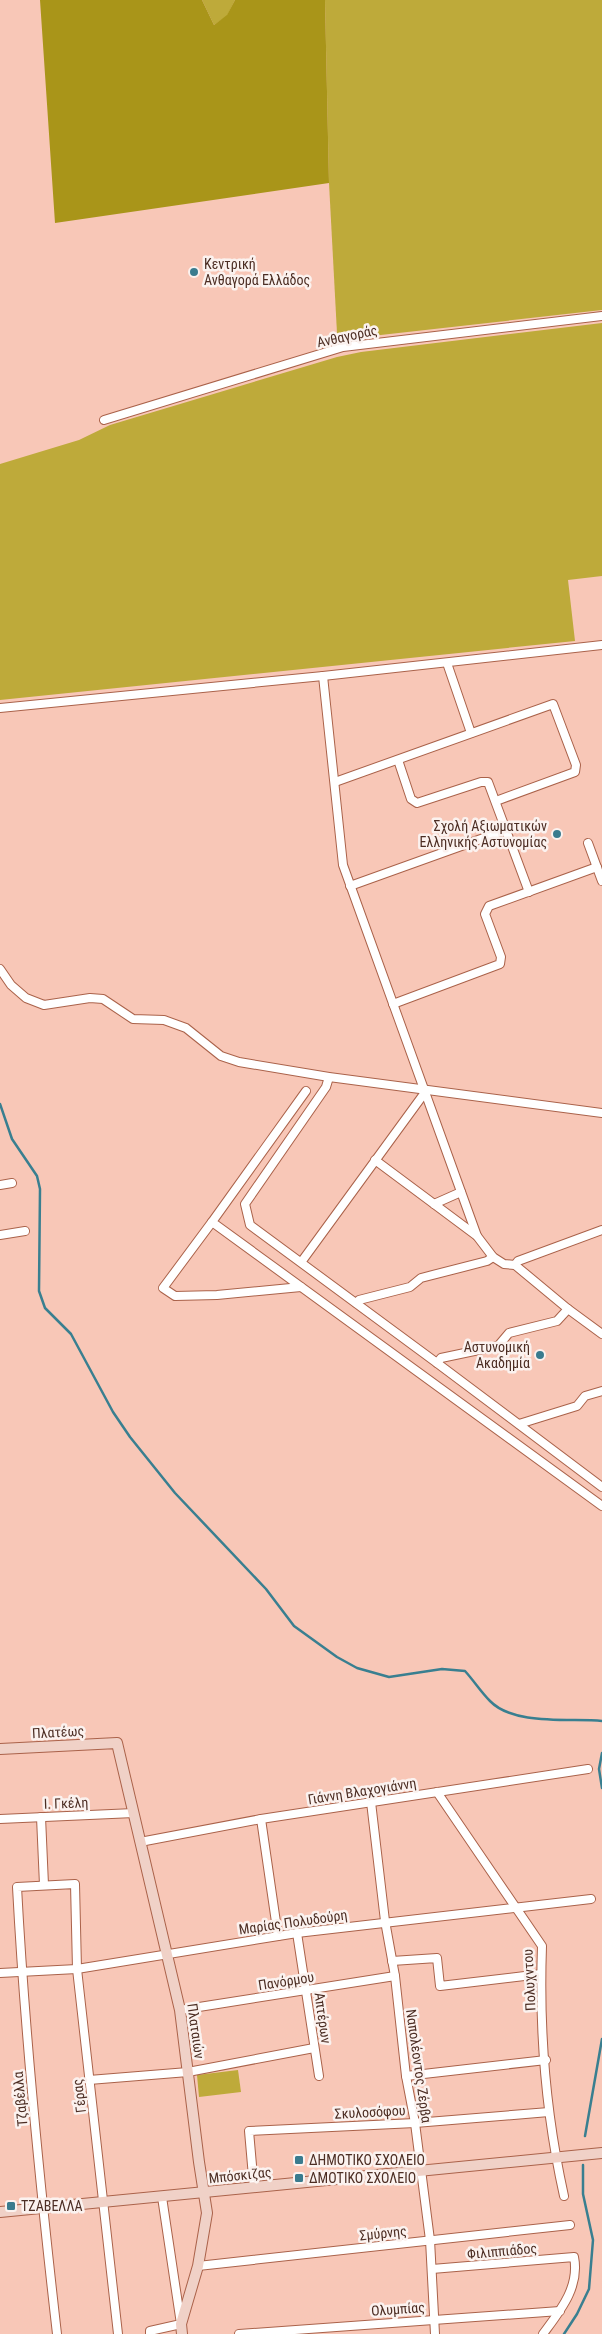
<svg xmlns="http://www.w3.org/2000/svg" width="602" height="2334" font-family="'Roboto Condensed',sans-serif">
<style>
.green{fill:#beaa3a}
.forest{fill:#a99519}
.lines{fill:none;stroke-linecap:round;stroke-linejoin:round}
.stream{stroke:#397f90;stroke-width:2.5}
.street-casing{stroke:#aa624a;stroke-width:10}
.secondary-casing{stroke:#aa624a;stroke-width:12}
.street{stroke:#fff;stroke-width:8}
.secondary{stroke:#f0d1c7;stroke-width:10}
.poi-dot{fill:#3a7b8e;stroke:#fbf2ef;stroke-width:2}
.labels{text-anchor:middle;stroke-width:5;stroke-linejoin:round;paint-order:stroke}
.poi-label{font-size:14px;fill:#4c2d23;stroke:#fbf2ef;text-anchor:start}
.street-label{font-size:14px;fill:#4c2d23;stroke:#fbf2ef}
</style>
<rect width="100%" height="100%" fill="#f8c7b7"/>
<g class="green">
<polygon points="202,0 235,0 227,16 214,25"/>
<polygon points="325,0 602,0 602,310 345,339 337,333 329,183"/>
<polygon points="602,323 602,576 568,580 575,641 0,700 0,464 79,440 110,425 337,357 361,352"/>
<polygon points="238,2070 241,2092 199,2097 197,2075"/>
</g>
<polygon class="forest" points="40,0 202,0 214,25 227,15 235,0 325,0 329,183 55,223"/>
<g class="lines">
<g class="stream">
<path d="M0,1104l12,35 25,37 3,13 -1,102 6,17 26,26 42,78 17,25 45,56 91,96 28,37 43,31 20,11 32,9 53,-8 23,2c9,10 16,21 25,30 24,25 81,17 112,20"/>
<polyline points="602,1753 599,1769 602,1788"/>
<polyline points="585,2136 602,2039"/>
<polyline points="564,2334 577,2314 589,2289 593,2240 583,2194 583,2165"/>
</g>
<defs>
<g id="street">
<polyline points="104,420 343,347 602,316"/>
<polyline points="447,663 471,733"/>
<polyline points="323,676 343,865 477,1236"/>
<polyline points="0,708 323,676 602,645"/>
<polyline points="398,760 411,799 417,803 481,782 488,782 529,892"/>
<polyline points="335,782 553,704 576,765 575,772 496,801"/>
<polyline points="588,843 602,881"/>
<polyline points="350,886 506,830"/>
<polyline points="0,969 11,985 26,998 44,1005 90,998 103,999 133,1019 164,1020 186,1028 221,1056 239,1062 329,1077 602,1113"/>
<polyline points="393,1004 500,964 501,957 485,914 489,906 597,867"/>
<polyline points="329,1077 326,1087 245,1204 250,1225 437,1363 602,1487"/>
<polyline points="306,1091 212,1222 602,1506"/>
<polyline points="375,1160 477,1236 493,1257 504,1264 515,1265 568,1309 602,1334"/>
<polyline points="0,1185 12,1183"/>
<polyline points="434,1204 461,1192"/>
<polyline points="212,1222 163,1288 175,1296 217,1295 301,1287"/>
<polyline points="0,1235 25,1231"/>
<polyline points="302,1261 426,1091"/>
<polyline points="515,1265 518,1261 602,1230"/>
<polyline points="356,1303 359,1300 410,1287 421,1278 487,1261 493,1257"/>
<polyline points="437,1363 441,1358 498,1346 509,1333 557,1321 568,1309"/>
<polyline points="519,1424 577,1406 585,1396 602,1391"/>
<path d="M437,1792l105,154c-3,83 4,169 22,250"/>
<polyline points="371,1802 385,1921 395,1976 406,2076 415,2123 430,2240 435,2334"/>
<polyline points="41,1817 44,1885"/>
<polyline points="0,1819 134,1813"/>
<polyline points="261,1819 278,1936"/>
<polyline points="140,1842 261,1819 588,1769"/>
<polyline points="297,1933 319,2076"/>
<polyline points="392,1961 437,1958 440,1986 541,1974"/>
<polyline points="0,1973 77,1969 297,1933 591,1899"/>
<polyline points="180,2010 395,1976"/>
<polyline points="406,2076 546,2060"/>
<polyline points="89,2080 188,2072 314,2048"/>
<polyline points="254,2188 249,2131 415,2123 549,2112"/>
<polyline points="198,2266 570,2225"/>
<path d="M432,2269l142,-12c6,30 -14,54 -31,77"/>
<path d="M57,2334c-17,-148 -32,-297 -40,-447l58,-3 2,85 41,365"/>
<polyline points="150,2334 150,2331 181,2324 162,2197"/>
<polyline points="239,2334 560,2311"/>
</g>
<g id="secondary">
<polyline points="0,1749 117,1743 180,2010 199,2162 207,2213 198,2266 181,2324 182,2334"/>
<polyline points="0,2212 602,2153"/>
</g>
</defs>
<use href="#street" class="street-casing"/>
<use href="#secondary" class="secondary-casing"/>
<use href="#street" class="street"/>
<use href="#secondary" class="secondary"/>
</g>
<g class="poi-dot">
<circle cx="194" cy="272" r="5"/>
<circle cx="557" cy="834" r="5"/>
<circle cx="540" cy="1355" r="5"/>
<rect x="294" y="2155" width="10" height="10" rx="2.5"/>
<rect x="294" y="2173" width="10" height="10" rx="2.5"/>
<rect x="6" y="2201" width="10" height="10" rx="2.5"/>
</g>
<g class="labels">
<g class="poi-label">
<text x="204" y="269">Κεντρική<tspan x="204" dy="16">Ανθαγορά Ελλάδος</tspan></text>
<text x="547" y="831" text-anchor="end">Σχολή Αξιωματικών<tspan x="547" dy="16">Ελληνικής Αστυνομίας</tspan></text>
<text x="530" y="1352" text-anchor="end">Αστυνομική<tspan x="530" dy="16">Ακαδημία</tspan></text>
<text x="309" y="2165">ΔΗΜΟΤΙΚΟ ΣΧΟΛΕΙΟ</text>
<text x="309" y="2183">ΔΜΟΤΙΚΟ ΣΧΟΛΕΙΟ</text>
<text x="21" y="2211">ΤΖΑΒΕΛΛΑ</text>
</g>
<g class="street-label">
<text transform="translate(347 336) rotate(-12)" y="5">Ανθαγοράς</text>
<text transform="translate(58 1732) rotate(-3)" y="5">Πλατέως</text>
<text transform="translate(362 1791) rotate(-9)" y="5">Γιάννη Βλαχογιάννη</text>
<text transform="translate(66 1803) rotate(-2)" y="5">Ι. Γκέλη</text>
<text transform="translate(293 1922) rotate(-8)" y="5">Μαρίας Πολυδούρη</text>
<text transform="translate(529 1980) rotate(-93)" y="5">Πολυχντου</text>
<text transform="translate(286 1981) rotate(-9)" y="5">Πανόρμου</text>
<text transform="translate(323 2018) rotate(82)" y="5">Απτέρων</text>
<text transform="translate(196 2031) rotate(82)" y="5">Πλαταιών</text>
<text transform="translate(419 2066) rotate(82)" y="5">Ναπολέοντος Ζέρβα</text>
<text transform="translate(79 2096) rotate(-97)" y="5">Γέρας</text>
<text transform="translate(20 2099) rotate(-95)" y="5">Τζαβέλλα</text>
<text transform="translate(370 2112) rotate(-3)" y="5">Σκυλοσόφου</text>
<text transform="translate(240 2175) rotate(-6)" y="5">Μπόσκιζας</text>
<text transform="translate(383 2233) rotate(-6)" y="5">Σμύρνης</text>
<text transform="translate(502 2251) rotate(-5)" y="5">Φιλιππιάδος</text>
<text transform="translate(398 2309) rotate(-4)" y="5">Ολυμπίας</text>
</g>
</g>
</svg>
